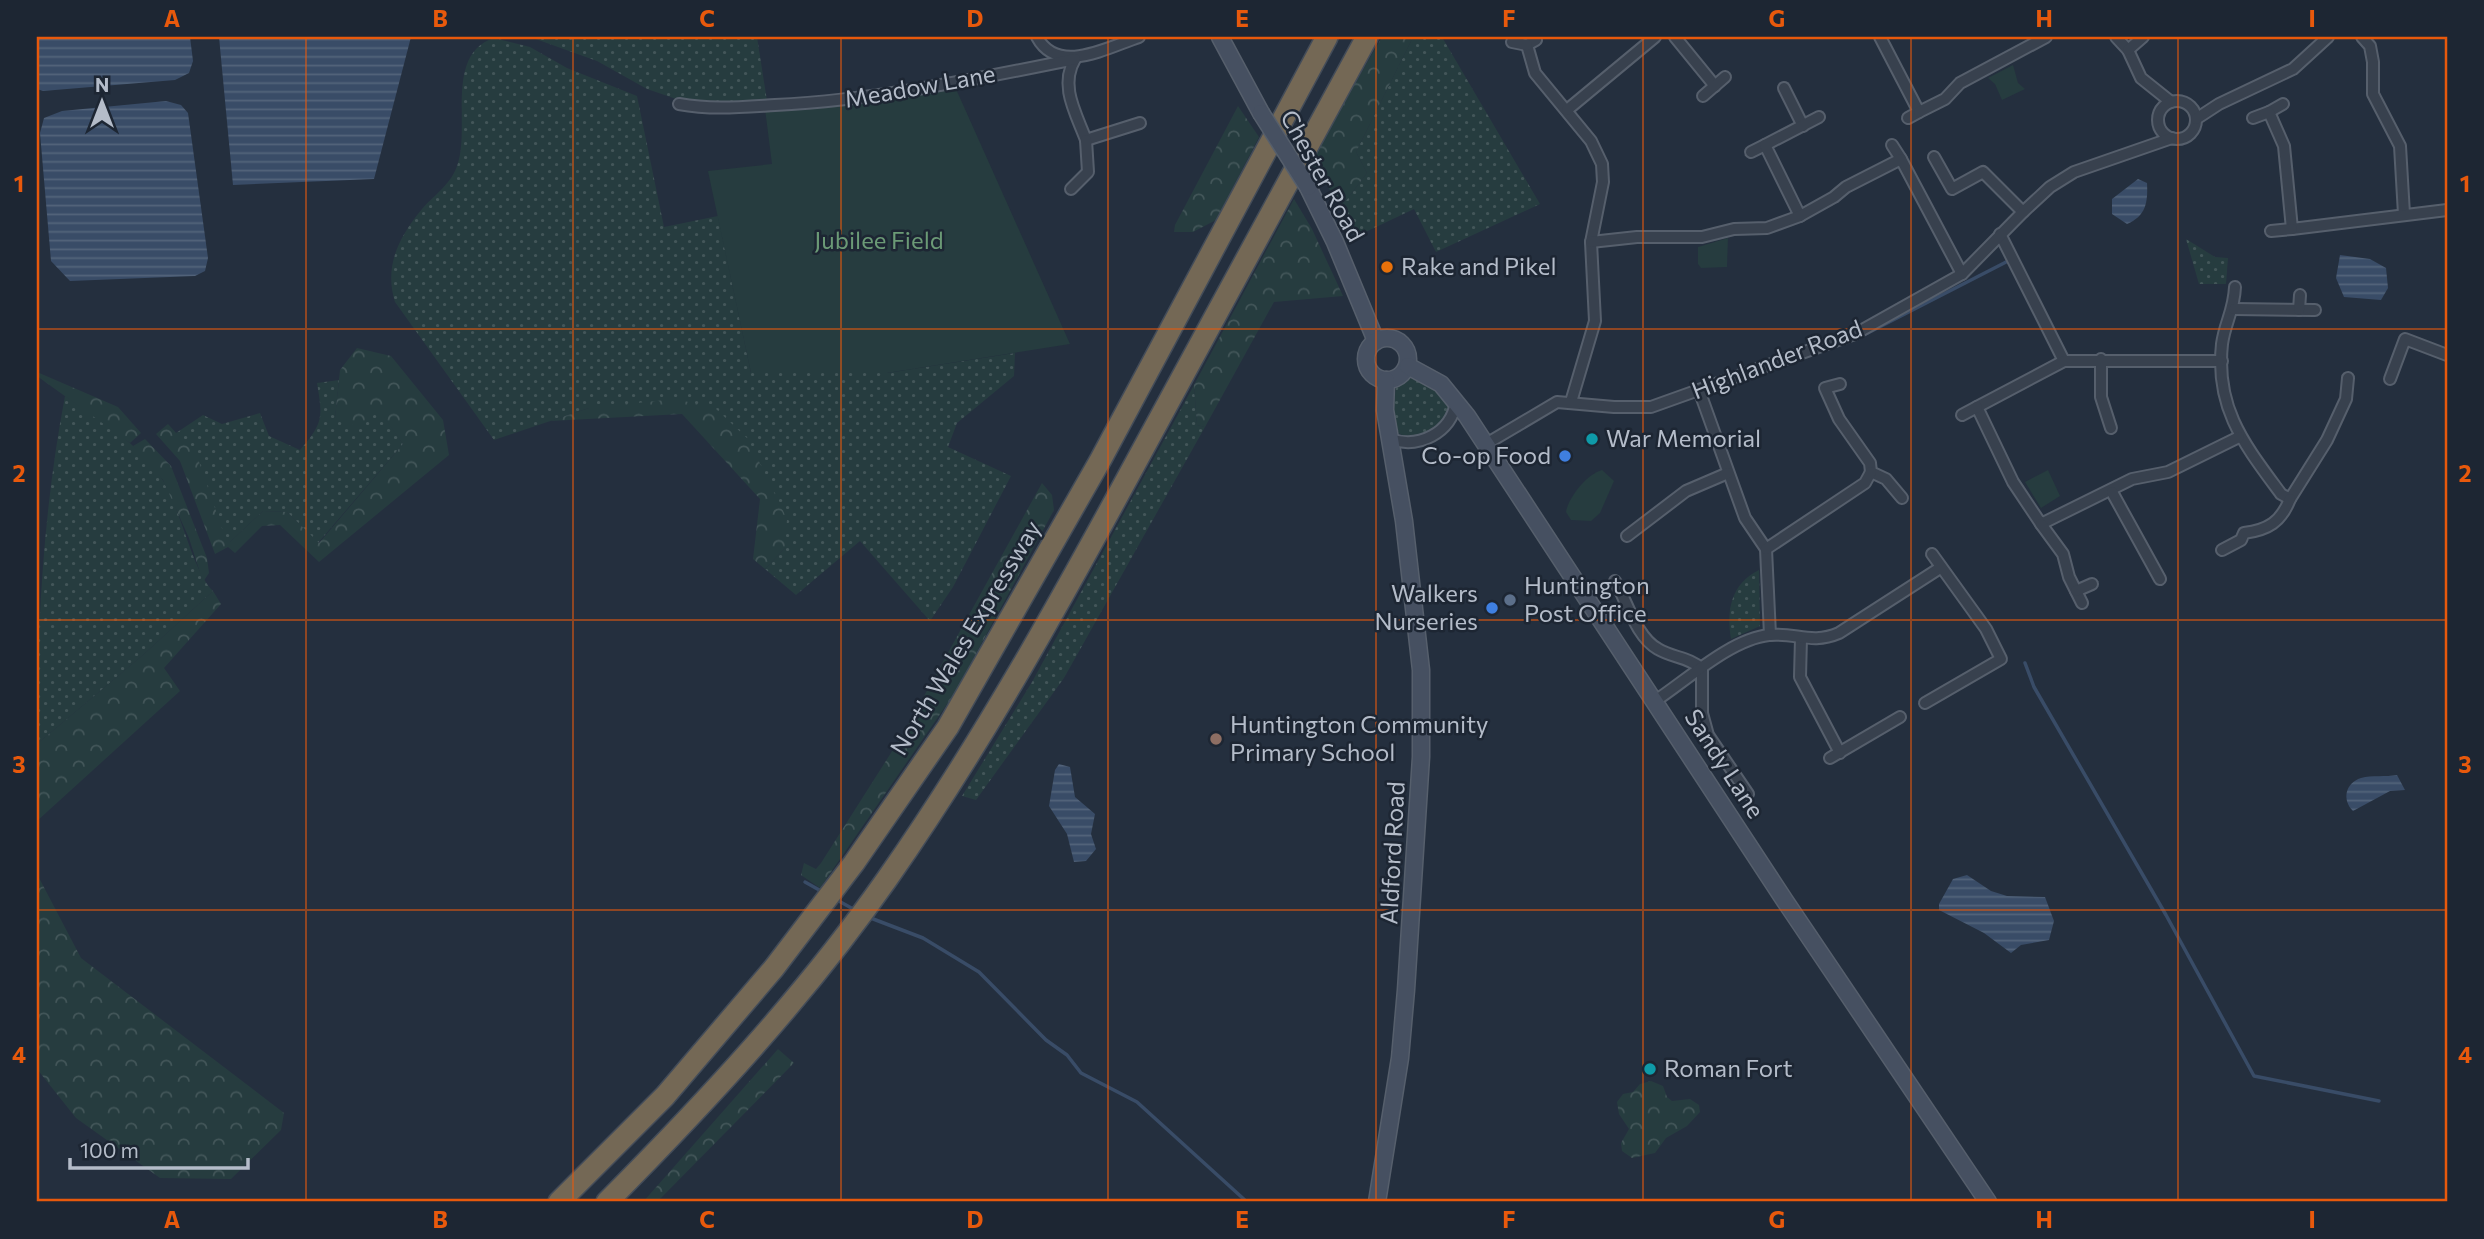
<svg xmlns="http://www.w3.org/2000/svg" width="2484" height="1239" font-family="Commissioner,sans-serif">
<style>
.grass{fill:url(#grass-dots)}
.forest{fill:url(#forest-crowns)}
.park{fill:#263c3f}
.water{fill:url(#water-rules)}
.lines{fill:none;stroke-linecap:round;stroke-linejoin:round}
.stream{stroke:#394c67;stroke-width:3.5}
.street-casing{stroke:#565f6c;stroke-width:14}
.secondary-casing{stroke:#565f6c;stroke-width:19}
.highway-casing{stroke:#434c59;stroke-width:24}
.street{stroke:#38414e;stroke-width:10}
.secondary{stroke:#465061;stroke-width:16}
.highway{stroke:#746855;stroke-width:21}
.secondary-bridge-casing{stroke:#565f6c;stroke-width:19;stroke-linecap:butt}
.secondary-bridge{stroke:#465061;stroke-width:16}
.grid{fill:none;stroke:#e8590c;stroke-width:2;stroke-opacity:0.55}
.food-dot{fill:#e8710a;stroke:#1d2633;stroke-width:2.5}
.culture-dot{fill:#0f9aa8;stroke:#1d2633;stroke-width:2.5}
.shop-dot{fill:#3f7fe0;stroke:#1d2633;stroke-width:2.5}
.service-dot{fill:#5c6f8a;stroke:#1d2633;stroke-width:2.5}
.education-dot{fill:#8d6e63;stroke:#1d2633;stroke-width:2.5}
.labels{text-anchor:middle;stroke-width:5;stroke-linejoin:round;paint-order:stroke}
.street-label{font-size:24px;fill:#b4bcc9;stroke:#1d2633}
.park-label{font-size:24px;fill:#6b9a76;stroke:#1d2633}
.poi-label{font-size:24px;fill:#b4bcc9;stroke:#1d2633;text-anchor:start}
.neatline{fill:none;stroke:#e8590c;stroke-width:2.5}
.grid-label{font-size:23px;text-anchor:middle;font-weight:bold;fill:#e8590c}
</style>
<defs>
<pattern id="grass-dots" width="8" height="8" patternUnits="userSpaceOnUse" patternTransform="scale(1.75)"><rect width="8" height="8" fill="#263c3f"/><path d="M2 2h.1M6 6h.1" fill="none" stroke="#435659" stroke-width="1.8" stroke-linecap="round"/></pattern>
<pattern id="forest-crowns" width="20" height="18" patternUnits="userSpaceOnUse" patternTransform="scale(1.75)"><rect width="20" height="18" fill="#263c3f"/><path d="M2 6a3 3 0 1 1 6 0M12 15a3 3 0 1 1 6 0" fill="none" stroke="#435659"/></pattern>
<pattern id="water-rules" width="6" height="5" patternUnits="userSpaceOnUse" patternTransform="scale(1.75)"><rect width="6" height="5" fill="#394c67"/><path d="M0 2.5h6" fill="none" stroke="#53647b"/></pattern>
</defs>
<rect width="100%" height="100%" fill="#242f3e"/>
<g class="grass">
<polygon points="530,37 757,37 767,101 705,105 682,101 647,89 597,61"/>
<polygon points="1413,37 1442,37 1540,204 1436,252 1414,209 1355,237 1341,207 1367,173 1356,152"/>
<path d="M494,38l36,9 37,21 70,28 27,131 54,-11 33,157h136l128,-20 -1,23 -57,47 -9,24 63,29 -58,111 -23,34 -70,-80 -64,54 -31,-26 20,-21 -70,-140h-126l-95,32 -99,-138c-11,-35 3,-64 27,-93 13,-15 30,-25 36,-46 12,-39 -13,-109 36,-125z"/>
<polygon points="2186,239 2215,257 2228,258 2226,284 2199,284"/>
<path d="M1408,378c17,2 55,21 37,42 -8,11 -22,14 -34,19l-13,-6 -5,-25 3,-21z"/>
<path d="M339,380l-4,38 44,-9 24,35 -85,99 -31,-31 -24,-1 -34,32 -4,-3 -49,-107 27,-18 19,9 38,-11 9,23 31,14c23,-27 23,-32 17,-67z"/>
<polygon points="1194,385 1197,425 1205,427 1064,678 976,800 962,796 1032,682"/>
<path d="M65,396c34,24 74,47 97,83 19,29 30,92 51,112l-70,64 -106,89c0,-117 6,-233 28,-348z"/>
<path d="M1759,570l1,56 -29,13c-5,-29 0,-55 28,-69z"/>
</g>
<g class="forest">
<polygon points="1382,37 1413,37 1356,152 1367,173 1341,207 1310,160"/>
<polygon points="1238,106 1259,137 1216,220 1193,232 1174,232 1175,225"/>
<polygon points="1294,199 1312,229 1343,296 1274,302 1205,427 1197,425 1194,385"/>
<polygon points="357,348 391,356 443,420 449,455 319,562 280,525 262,526 235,553 228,547 215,554 180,461 156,434 168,424 197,456 226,540 230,542 263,511 287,512 319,543 403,444 379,410 360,428 335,418 340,370"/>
<polygon points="37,372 118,407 141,433 130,443 37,376"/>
<polygon points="675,399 715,408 748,439 787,519 785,548 765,569 753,559 760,499 682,414 550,421 589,408"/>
<polygon points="145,439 171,466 207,558 209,573 203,582 189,538 163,480 133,446"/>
<polygon points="1042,483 1052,495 1054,510 954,694 820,888 801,875 804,863 816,869 821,863 903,734"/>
<polygon points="213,591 221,604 164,668 180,691 37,821 37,744 143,655"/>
<polygon points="37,874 81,958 284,1113 281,1130 231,1179 160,1178 76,1118 37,1069"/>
<polygon points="778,1049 794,1063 657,1202 643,1202"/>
<polygon points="1651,1081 1663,1086 1667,1097 1672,1101 1690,1099 1699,1105 1700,1112 1687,1126 1666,1138 1655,1153 1632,1158 1622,1151 1621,1143 1629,1129 1619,1114 1617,1102 1623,1094 1633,1092 1640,1084"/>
</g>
<g class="park">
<polygon points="2013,65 2018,83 2025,89 2002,100 1995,84 1988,78"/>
<polygon points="956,89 1070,344 887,373 751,373 708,171 772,164 765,109"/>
<polygon points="1728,238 1727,267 1701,268 1698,264 1698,247"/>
<path d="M1602,470l12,11 -14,32 -9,8 -20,-1 -5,-8c2,-14 21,-38 36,-42z"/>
<polygon points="2048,470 2060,496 2041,508 2025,482"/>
</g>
<g class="water">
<polygon points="37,37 190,37 193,61 189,73 175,80 43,91 37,89"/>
<polygon points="219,37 411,37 374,179 233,185"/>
<polygon points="166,101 181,105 188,113 208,258 205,271 195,276 70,281 51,261 40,133 44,118 62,111"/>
<path d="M2138,179l9,4c1,19 -1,33 -20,41l-15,-10v-15z"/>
<polygon points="2340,255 2370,259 2386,268 2388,288 2381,300 2344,297 2336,278"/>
<polygon points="1059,764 1070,767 1075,797 1095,814 1091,834 1096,849 1086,861 1074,862 1067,834 1049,806 1055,770"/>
<path d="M2397,775l8,15 -15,1 -37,20c-11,-11 -8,-28 8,-33 11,-3 25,-1 36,-3z"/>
<polygon points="1967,875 1991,891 2007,896 2045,897 2054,921 2049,940 2021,945 2011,953 1984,933 1939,910 1939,904 1953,879"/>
</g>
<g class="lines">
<g class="stream">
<polyline points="1858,338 2010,260"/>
<polyline points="2025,663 2034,687 2166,915 2254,1076 2379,1101"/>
<polyline points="805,882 821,891"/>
<polyline points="837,900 855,910"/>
<polyline points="868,917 923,938 979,972 1046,1040 1067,1055 1081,1073 1137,1102 1247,1202"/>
</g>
<defs>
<g id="street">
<path d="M1037,37c21,39 71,10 102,0"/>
<polyline points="1675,37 1715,86"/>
<polyline points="1880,37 1919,112 1908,118"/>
<polyline points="2116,37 2128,50 2141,78 2171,102"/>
<polyline points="2362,37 2370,46 2373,62 2373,94 2400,146 2404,214"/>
<polyline points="1536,40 1527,45 1535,73 1591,141 1602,164 1603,182 1591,242 1595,321 1571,402"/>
<polyline points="1512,42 1527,45"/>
<polyline points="2128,50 2143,37"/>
<path d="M1075,59c-16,27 1,54 11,81l54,-17"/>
<polyline points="1784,88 1803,126"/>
<polyline points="1703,96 1725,77"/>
<circle cx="2177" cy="120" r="19"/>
<path d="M679,104c32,6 63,3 96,1 101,-5 201,-26 300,-46"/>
<polyline points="1567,110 1655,37"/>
<polyline points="1919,112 1945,99 1960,83 2046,37"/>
<polyline points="2269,112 2283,104"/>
<polyline points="2253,118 2269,112 2284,146 2292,229 2447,210"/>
<polyline points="2196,119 2219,104 2293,69 2328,37"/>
<polyline points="1892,145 1901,159"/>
<polyline points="1751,152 1765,145"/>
<polyline points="1934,157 1952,189 1983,172 2023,212"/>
<polyline points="1071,189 1088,172 1086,140"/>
<polyline points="1800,216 1765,145 1819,117"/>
<polyline points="2271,231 2292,229"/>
<polyline points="2000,234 2064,361"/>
<polyline points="1591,242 1637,237 1702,237 1734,229 1767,228 1800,216 1834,197 1846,187 1901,159 1962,274"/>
<path d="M2235,287c-1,24 -10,35 -13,57 -7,65 23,101 59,150l9,5 37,-59 19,-41 2,-21"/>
<polyline points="2234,309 2315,310"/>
<polyline points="2299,310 2300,295"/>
<polyline points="2101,359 2101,397 2111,428"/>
<polyline points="2222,361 2064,361 1977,407 2013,482 2041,524 2132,479 2168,472 2239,437"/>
<polyline points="2390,379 2405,339 2447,355"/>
<polyline points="1840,384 1825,388 1839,419 1870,463 1871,472 1886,479 1902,498"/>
<polyline points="1699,390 1745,518 1766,549 1770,635"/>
<polyline points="1962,415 1977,407"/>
<path d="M1390,439c29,10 61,-6 66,-37"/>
<polyline points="1486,444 1557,402 1614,407 1651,407 1855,334 1962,274 2023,212 2050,187 2074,172 2172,138"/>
<polyline points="2112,492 2160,579"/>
<polyline points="2041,524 2063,554 2069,577 2082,603"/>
<polyline points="1627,536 1686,491 1728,473"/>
<polyline points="1766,549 1865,483 1871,472"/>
<path d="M2222,550l19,-10 3,-7c24,-3 37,-11 46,-34"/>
<path d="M1615,581c12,20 21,56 43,68 15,9 31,8 44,20v44l6,22 40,59"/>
<polyline points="2076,591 2092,584"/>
<polyline points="1801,638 1800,677 1840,753"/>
<path d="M1655,701c32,-21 76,-62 114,-66 27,-3 42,10 70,-2l101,-65"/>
<polyline points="1925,703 2001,659 1986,629 1932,554"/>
<polyline points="1830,758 1900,717"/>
</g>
<g id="secondary">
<polyline points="1220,37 1261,113"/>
<polyline points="1308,187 1335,242 1376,341"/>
<circle cx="1387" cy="359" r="21"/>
<polyline points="1408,366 1441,384 1467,416 1785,901 1988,1202"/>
<polyline points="1377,1202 1400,1058 1406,990 1421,757 1421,670 1404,521 1385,410 1386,380"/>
</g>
<g id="highway">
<polyline points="559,1202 665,1096 774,968 854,863 948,727 1101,459 1327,37"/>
<path d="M607,1202c100,-101 198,-206 280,-323 96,-137 176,-282 255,-428 75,-138 150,-276 225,-414"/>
</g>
</defs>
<use href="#street" class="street-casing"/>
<use href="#secondary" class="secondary-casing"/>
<use href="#highway" class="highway-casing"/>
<use href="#street" class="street"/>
<use href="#secondary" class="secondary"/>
<use href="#highway" class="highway"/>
<defs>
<polyline id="secondary-bridge" points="1261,113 1308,187"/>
</defs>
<use href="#secondary-bridge" class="secondary-bridge-casing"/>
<use href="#secondary-bridge" class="secondary-bridge"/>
</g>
<path class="grid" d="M306,37v1165M573,37v1165M841,37v1165M1108,37v1165M1376,37v1165M1643,37v1165M1911,37v1165M2178,37v1165M37,329h2410M37,620h2410M37,910h2410"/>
<circle class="food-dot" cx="1387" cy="267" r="7"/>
<g class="culture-dot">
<circle cx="1592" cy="439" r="7"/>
<circle cx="1650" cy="1069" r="7"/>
</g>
<g class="shop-dot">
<circle cx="1565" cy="456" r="7"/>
<circle cx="1492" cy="608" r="7"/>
</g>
<circle class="service-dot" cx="1510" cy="600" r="7"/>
<circle class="education-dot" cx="1216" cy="739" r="7"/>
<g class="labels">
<g class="street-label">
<text transform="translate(920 87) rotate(-10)" y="8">Meadow Lane</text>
<text transform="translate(1322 176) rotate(61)" y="8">Chester Road</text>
<text transform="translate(1777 360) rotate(-21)" y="8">Highlander Road</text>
<text transform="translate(966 638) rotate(-59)" y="8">North Wales Expressway</text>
<text transform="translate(1724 764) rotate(57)" y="8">Sandy Lane</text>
<text transform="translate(1393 853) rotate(-87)" y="8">Aldford Road</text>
</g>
<g class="park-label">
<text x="879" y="249">Jubilee Field</text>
</g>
<g class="poi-label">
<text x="1401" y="275">Rake and Pikel</text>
<text x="1606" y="447">War Memorial</text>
<text x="1551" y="464" text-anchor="end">Co-op Food</text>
<text x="1524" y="594">Huntington<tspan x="1524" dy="28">Post Office</tspan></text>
<text x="1478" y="602" text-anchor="end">Walkers<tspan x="1478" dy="28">Nurseries</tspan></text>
<text x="1230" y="733">Huntington Community<tspan x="1230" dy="28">Primary School</tspan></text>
<text x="1664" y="1077">Roman Fort</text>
</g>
</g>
<rect width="2484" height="1239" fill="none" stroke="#1d2633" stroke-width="77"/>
<g transform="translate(102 102)" stroke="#1d2633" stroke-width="5" paint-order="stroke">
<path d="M0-5L12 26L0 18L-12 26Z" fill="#b4bcc9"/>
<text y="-10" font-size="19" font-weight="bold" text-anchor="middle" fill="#b4bcc9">N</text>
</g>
<path d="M70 1158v10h178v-10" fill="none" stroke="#b4bcc9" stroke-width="3.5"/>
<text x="80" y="1158" font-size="21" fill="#b4bcc9" stroke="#1d2633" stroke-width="5" paint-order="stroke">100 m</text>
<rect x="38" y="38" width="2408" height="1162" class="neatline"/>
<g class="grid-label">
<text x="172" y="27">A</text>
<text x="440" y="27">B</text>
<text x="707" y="27">C</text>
<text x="975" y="27">D</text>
<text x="1242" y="27">E</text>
<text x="1509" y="27">F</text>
<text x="1777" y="27">G</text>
<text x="2044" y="27">H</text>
<text x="2312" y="27">I</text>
<text x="19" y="192">1</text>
<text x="2465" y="192">1</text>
<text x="19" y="482">2</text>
<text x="2465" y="482">2</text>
<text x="19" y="773">3</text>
<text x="2465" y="773">3</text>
<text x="19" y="1063">4</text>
<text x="2465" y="1063">4</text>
<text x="172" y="1228">A</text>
<text x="440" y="1228">B</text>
<text x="707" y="1228">C</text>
<text x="975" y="1228">D</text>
<text x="1242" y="1228">E</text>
<text x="1509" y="1228">F</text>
<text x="1777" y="1228">G</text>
<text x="2044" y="1228">H</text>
<text x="2312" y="1228">I</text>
</g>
</svg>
